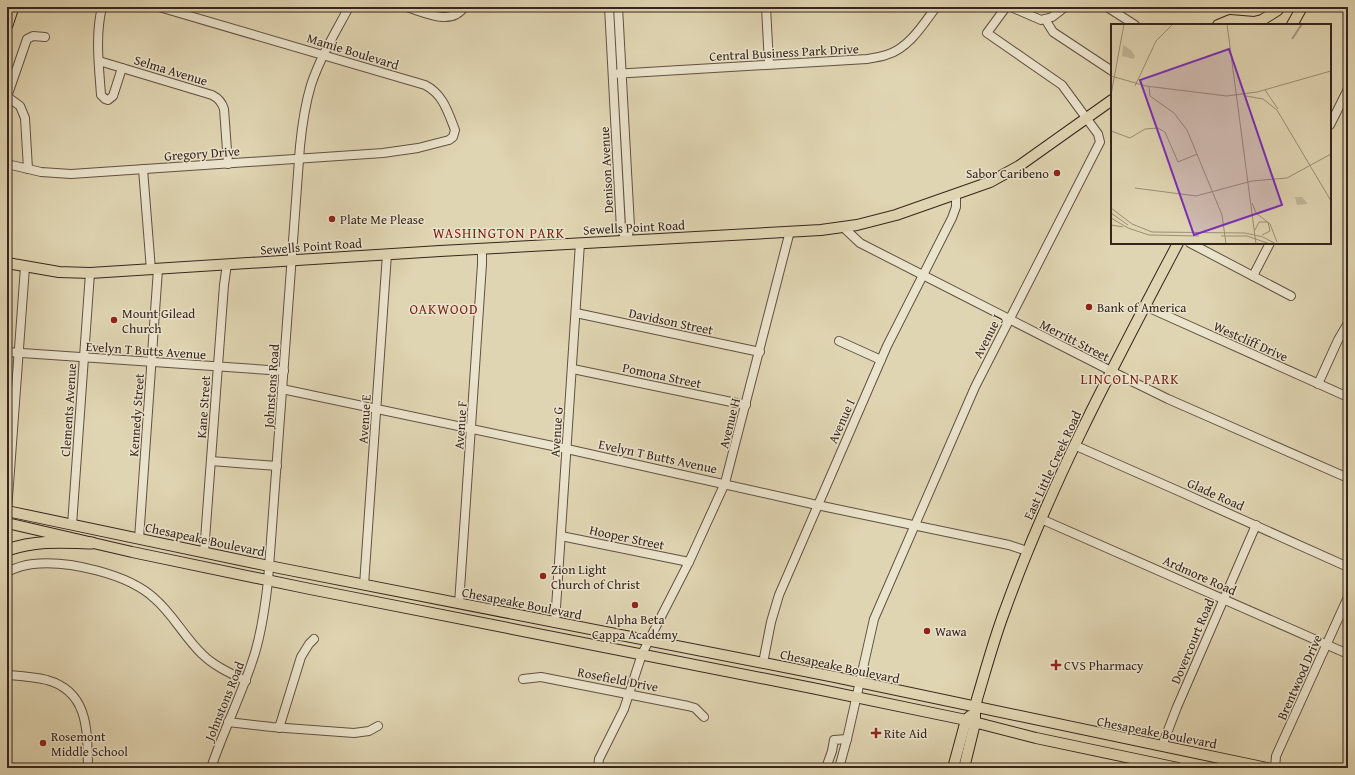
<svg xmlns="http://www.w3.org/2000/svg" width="1355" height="775" font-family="'Gentium Book Plus',serif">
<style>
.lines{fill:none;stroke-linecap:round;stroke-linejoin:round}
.minor-casing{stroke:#615142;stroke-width:10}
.major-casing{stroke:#37251d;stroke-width:12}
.highway-casing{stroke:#37251d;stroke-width:13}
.minor{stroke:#ebe4cd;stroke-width:8}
.major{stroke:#e0d5b2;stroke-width:10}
.highway{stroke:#e0d5b2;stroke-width:11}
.poi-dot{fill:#8f2418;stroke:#ebe4cd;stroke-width:1.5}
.labels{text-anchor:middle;stroke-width:3;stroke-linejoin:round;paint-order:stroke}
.street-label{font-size:13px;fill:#37251d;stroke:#ebe4cd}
.poi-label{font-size:13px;fill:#37251d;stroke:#ebe4cd;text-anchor:start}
.neighbourhood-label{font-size:14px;letter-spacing:1px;fill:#7a1f14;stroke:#ebe4cd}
.inset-river{fill:none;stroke:#a7997f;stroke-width:2}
.inset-road{fill:none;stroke:#9c8f76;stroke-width:1}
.view{fill:#7b2cbf;fill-opacity:0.15;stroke:#7b2cbf;stroke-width:2}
.inset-edge{fill:none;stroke:#37251d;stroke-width:2}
</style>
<rect width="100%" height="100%" fill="#e0d5b2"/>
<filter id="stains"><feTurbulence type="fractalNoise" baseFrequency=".005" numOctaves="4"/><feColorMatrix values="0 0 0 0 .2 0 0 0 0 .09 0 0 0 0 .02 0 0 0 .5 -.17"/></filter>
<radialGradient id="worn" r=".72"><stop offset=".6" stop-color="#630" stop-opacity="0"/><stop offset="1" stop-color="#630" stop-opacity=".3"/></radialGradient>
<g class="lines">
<defs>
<g id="minor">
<path d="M102,7c-7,29 -3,59 -1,88l4,4 3,1 5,-4 9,-28"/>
<path d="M406,7c18,5 45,20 58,0"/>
<polyline points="609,7 621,229 627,240"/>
<polyline points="618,7 630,226 627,240"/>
<polyline points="766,7 769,64"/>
<polyline points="1011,7 1041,20 1052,17 1065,7"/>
<polyline points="1107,7 1135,25"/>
<polyline points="1045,19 1053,32 1112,71"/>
<path d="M99,61l113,34c6,3 10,7 12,14l4,55"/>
<path d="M613,74l254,-15c6,-1 13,-2 19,-4 22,-6 37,-30 50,-48"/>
<polyline points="1330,125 1348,89"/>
<path d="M7,164l34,8 30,2 312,-21 35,-5 31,-8 4,-3 2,-7c-7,-18 -12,-36 -30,-45l-266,-78"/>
<polyline points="28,169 25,118 20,106 9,98 8,94 27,39 33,36 45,37"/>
<polyline points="143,169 151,270"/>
<polyline points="843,227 860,243 1111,371 1168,399 1348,478"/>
<polyline points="1190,243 1291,296"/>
<polyline points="1253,276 1270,243"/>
<polyline points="1145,306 1348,397"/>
<polyline points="576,313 760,352"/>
<polyline points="839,341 881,360"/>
<polyline points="7,352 284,371"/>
<polyline points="573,369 746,405"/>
<polyline points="1318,384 1338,340 1348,323"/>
<polyline points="282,389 567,449 817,505 1009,545 1027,551"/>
<polyline points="1074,445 1183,493 1348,567"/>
<polyline points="211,461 277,466"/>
<polyline points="7,511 25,267"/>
<polyline points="1041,519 1348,654"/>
<polyline points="72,525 90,273"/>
<polyline points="561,536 689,562"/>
<polyline points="139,539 158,269"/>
<polyline points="204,553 224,285 227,264"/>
<path d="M7,572c8,-4 17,-7 26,-8 35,-4 95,10 121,34 19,16 30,39 48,56 12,12 28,19 44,27"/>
<polyline points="364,585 387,254"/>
<polyline points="459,604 482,264 482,253 478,249"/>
<polyline points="555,623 580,243"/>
<polyline points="763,663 771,622 779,595 887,346 952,218 956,207 956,195"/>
<path d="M7,675c13,1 27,2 40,5 43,12 40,53 41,88"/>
<polyline points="523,679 541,677 688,706 695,708 704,717"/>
<polyline points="228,722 272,727 354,733 369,731 378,726"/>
<polyline points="279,728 301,657 309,644 314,639"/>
<polyline points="1162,746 1177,707 1256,525"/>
<path d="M211,768c12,-36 29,-70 41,-106 9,-25 13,-54 16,-81l32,-435c2,-20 5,-41 11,-61 9,-27 24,-52 38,-78"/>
<polyline points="598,768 599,759 624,709 642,654 689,562 725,483 790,231"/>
<polyline points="826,768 832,751 834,740 847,739"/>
<polyline points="839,768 847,739 874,619 975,387 1100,142 1098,134 1062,85 987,33 1006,7"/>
<polyline points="1275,768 1276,756 1348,597"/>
</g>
<g id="major">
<polyline points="1218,25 1230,20 1254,22 1262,20 1278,10"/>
<polyline points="1292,25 1302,7"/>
<polyline points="7,263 59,272 90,273 440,251 821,230 857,225 896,215 990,182 1019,166 1112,100"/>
<polyline points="7,511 269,566 835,677 1267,768"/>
<polyline points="7,523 132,552 310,589 812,688 966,720 1036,738 1178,768"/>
<polyline points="953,768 966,720 970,716"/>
<path d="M964,768l11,-45v-16l2,-8c9,-30 17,-60 28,-89 46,-128 110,-247 173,-367"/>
</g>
<g id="highway">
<polyline points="7,25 13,7"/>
<path d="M7,550c30,-10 54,-8 85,-7"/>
</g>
</defs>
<use href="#minor" class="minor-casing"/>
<use href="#major" class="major-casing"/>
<use href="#highway" class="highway-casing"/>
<use href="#minor" class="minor"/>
<use href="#major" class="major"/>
<use href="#highway" class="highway"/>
</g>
<g class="poi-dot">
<circle cx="1057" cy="173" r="4"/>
<circle cx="332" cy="219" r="4"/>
<circle cx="1089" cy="307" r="4"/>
<circle cx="114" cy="320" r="4"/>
<circle cx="543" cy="576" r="4"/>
<circle cx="635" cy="605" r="4"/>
<circle cx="927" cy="631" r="4"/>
<path d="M1054 659h4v4h4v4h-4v4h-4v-4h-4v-4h4z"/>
<path d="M874 727h4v4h4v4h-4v4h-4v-4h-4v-4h4z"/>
<circle cx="43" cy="743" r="4"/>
</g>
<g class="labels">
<g class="street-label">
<text transform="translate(353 51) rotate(17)" y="5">Mamie Boulevard</text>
<text transform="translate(784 52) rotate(-3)" y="5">Central Business Park Drive</text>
<text transform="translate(171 70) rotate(17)" y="5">Selma Avenue</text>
<text transform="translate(202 153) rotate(-4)" y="5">Gregory Drive</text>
<text transform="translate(606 170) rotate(-93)" y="5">Denison Avenue</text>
<text transform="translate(634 227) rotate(-3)" y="5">Sewells Point Road</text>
<text transform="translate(311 246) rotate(-4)" y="5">Sewells Point Road</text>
<text transform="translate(671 321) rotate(12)" y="5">Davidson Street</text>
<text transform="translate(987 336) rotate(-63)" y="5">Avenue J</text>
<text transform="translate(1075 340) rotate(27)" y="5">Merritt Street</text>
<text transform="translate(1251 341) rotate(24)" y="5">Westcliff Drive</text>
<text transform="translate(146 350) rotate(4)" y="5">Evelyn T Butts Avenue</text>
<text transform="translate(662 375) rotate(12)" y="5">Pomona Street</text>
<text transform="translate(271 386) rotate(-86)" y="5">Johnstons Road</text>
<text transform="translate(203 407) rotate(-86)" y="5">Kane Street</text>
<text transform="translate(68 410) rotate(-86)" y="5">Clements Avenue</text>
<text transform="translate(136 415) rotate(-86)" y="5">Kennedy Street</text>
<text transform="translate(364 419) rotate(-86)" y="5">Avenue E</text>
<text transform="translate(841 421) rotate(-66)" y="5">Avenue I</text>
<text transform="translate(729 423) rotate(-76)" y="5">Avenue H</text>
<text transform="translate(460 425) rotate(-86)" y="5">Avenue F</text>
<text transform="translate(556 432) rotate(-86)" y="5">Avenue G</text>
<text transform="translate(658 456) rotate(12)" y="5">Evelyn T Butts Avenue</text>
<text transform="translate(1052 465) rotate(-65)" y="5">East Little Creek Road</text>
<text transform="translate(1216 494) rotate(24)" y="5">Glade Road</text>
<text transform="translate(627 537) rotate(12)" y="5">Hooper Street</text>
<text transform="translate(205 539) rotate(12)" y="5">Chesapeake Boulevard</text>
<text transform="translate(1200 575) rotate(24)" y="5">Ardmore Road</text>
<text transform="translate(522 603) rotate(11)" y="5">Chesapeake Boulevard</text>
<text transform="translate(1192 641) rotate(-67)" y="5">Dovercourt Road</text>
<text transform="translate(840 666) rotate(12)" y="5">Chesapeake Boulevard</text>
<text transform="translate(1299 677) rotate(-66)" y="5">Brentwood Drive</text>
<text transform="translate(618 679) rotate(11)" y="5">Rosefield Drive</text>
<text transform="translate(224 701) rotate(-68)" y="5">Johnstons Road</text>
<text transform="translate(1157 732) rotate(11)" y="5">Chesapeake Boulevard</text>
</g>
<g class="poi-label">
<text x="1049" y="178" text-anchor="end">Sabor Caribeno</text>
<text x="340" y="224">Plate Me Please</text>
<text x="1097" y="312">Bank of America</text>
<text x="122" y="318">Mount Gilead<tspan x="122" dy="15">Church</tspan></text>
<text x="551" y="574">Zion Light<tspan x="551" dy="15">Church of Christ</tspan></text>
<text x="635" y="624" text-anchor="middle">Alpha Beta<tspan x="635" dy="15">Cappa Academy</tspan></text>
<text x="935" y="636">Wawa</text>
<text x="1064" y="670">CVS Pharmacy</text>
<text x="884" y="738">Rite Aid</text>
<text x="51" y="741">Rosemont<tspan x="51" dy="15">Middle School</tspan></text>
</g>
<g class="neighbourhood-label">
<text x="499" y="238">WASHINGTON PARK</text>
<text x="444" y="314">OAKWOOD</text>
<text x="1130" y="384">LINCOLN PARK</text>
</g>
</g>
<g transform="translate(1111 24)">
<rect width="220" height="220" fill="#e0d5b2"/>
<path d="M12,21l8,5 4,6 -1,3 -12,-3zM184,173h7l6,7 -11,1z" fill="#c3b799"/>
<path class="inset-river" d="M181,15l10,-15"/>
<path class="inset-road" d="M116,0l29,220M0,52l35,10 81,10 30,-4 74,-21M24,62l21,-45 17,-17M38,63l1,9 24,17 13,17 35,85 4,29M154,66l13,19M0,71l13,-71M135,72l17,3 14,11 54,91M0,107l19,7 15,-9 13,-1 7,4 13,30 19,-8M24,164l61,8 56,-15 35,-3 44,-24M141,179l4,10 14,11 7,18M0,184l21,16 20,8 93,1 18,4 13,7M0,189l17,12M0,194l17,10 21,7 50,1M0,201l12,2M144,206l4,-8h9l2,9 -8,4M110,212h26l23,8"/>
<path class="view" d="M118,25l53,156 -88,30 -54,-155z"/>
<rect width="220" height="220" class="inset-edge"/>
</g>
<rect width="1355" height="775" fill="none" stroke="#e0d5b2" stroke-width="24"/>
<rect x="8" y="8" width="1339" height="759" fill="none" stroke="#37251d" stroke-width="2"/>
<rect x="12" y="12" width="1331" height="751" fill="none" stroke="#37251d"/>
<rect width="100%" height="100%" filter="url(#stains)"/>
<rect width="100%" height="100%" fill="url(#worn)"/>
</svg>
